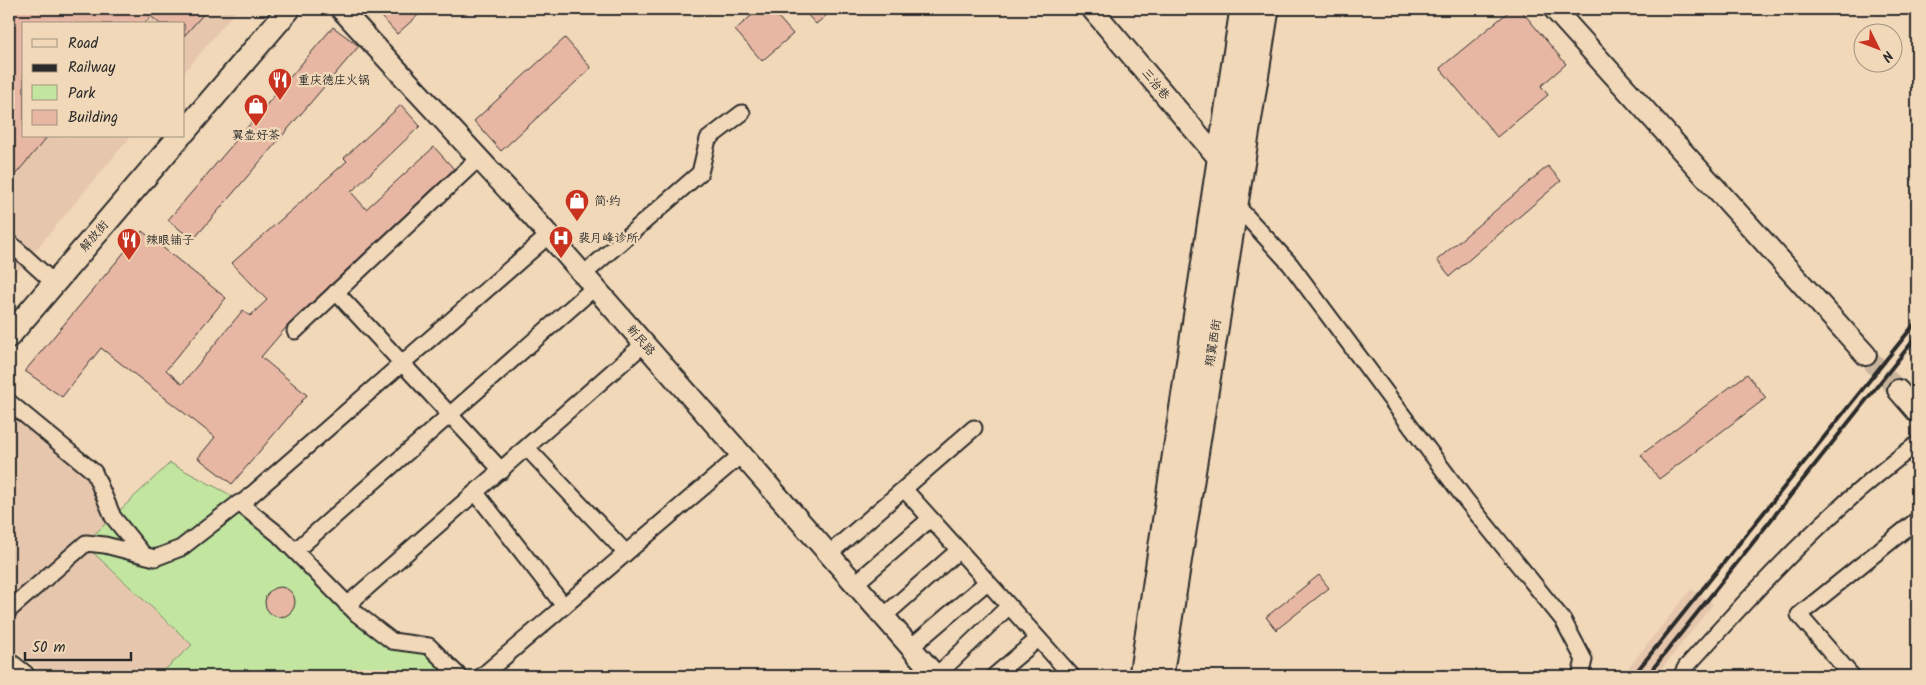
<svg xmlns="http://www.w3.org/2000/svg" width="1926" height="685" font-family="Kalam,'LXGW WenKai TC',sans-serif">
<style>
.built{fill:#e6c7ad}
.green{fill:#c2e6a0;stroke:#768866}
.building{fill:#e8b7a3;stroke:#2b2b2b}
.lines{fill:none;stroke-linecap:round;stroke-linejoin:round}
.tertiary-tunnel{stroke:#c9b59d;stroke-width:20;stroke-dasharray:20 10;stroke-linecap:butt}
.minor-casing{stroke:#2b2b2b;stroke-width:19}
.tertiary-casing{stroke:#2b2b2b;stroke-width:24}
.secondary-casing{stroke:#2b2b2b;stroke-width:26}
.primary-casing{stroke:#2b2b2b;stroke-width:29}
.minor{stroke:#f1d8b9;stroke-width:15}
.tertiary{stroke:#f1d8b9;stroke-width:20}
.secondary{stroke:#f1d8b9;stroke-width:22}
.primary{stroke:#f1d8b9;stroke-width:25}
.rail{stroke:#2b2b2b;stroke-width:4}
.labels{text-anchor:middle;stroke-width:4.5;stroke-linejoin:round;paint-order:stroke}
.poi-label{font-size:12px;fill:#2b2b2b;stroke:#f1d8b9;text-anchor:start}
.street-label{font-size:12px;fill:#2b2b2b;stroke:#f1d8b9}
</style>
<rect width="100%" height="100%" fill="#f1d8b9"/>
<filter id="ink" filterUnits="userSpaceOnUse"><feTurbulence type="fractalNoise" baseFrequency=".02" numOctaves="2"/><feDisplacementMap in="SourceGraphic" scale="10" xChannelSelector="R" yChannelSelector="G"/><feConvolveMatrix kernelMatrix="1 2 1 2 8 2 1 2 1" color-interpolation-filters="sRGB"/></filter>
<g filter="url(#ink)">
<g class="built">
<polygon points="9,9 237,9 184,73 184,24 24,24 24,136 131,136 9,282"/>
<polygon points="9,402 94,472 113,517 85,545 192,646 158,676 46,676 9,645"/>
<polygon points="1691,589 1713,604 1656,676 1622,676"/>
</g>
<polygon class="green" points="170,463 227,493 281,536 397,644 429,646 459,676 158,676 192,645 84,544"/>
<g class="building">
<polygon points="14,9 208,9 184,36 184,24 160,24 151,16 144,24 24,24 24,136 48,136 9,182 9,15"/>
<polygon points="375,9 425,9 397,34"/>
<polygon points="759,9 771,9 793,34 762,61 735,30"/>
<polygon points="802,9 834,9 816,24"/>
<polygon points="1512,9 1520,9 1566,64 1541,86 1548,95 1497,137 1440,68"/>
<polygon points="333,27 359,46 193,240 168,220"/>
<polygon points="565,38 591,68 501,151 474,121"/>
<polygon points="401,105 420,126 351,192 366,209 434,147 454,169 289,324 261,357 307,395 232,484 198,458 215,437 101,348 62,397 25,371 142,231 226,298 166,370 182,384 243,310 250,316 267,300 232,263 347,161 344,158"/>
<polygon points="1548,166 1561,181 1450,276 1437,260"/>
<polygon points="1747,374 1766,398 1659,479 1641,455"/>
<polygon points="1319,575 1329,588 1276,630 1266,617"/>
<circle cx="280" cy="602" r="15"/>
</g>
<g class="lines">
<polyline class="tertiary-tunnel" points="1866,355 1898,390"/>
<defs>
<g id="minor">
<polyline points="1235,204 1290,264 1465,499 1563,620 1584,660 1580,676"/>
<polyline points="9,242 54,283"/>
<polyline points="584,274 700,173 708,139 742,113"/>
<polyline points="336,292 502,471"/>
<polyline points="295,331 479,158"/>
<polyline points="9,402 94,472 113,517 143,554"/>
<polyline points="527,448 626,553"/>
<polyline points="904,489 1072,676"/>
<polyline points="476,493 564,606"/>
<polyline points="241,504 549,235"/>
<polyline points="295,551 595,287"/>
<polyline points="830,553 974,428"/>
<polyline points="856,583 930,519"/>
<polyline points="347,605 645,343"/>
<polyline points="9,610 86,543 105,545 155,558 181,548 239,503 278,534 357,614 392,641 429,646 459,676"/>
<polyline points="884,616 959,550"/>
<polyline points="911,647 987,582"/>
<polyline points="482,676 742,454"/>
<polyline points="936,676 1009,606"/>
<polyline points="994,676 1038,639"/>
<path d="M1681,676l5,-9c71,-79 145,-160 231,-223"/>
<polyline points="1852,676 1799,615 1917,520"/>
</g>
<g id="tertiary">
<polyline points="341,9 532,216 936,676"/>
<polyline points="1092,9 1220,160"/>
<polyline points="1554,9 1866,355"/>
<polyline points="1898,390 1917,412"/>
</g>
<g id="secondary">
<polyline points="184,132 289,9"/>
<polyline points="9,336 180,136"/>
<polyline points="9,665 23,676"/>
</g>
<g id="primary">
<polyline points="1142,676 1243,9"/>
<polyline points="1160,676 1266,9"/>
</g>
</defs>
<use href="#minor" class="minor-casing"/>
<use href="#tertiary" class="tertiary-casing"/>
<use href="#secondary" class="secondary-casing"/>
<use href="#primary" class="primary-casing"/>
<use href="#minor" class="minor"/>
<use href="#tertiary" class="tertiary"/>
<use href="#secondary" class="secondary"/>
<use href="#primary" class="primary"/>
<g class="rail">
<polyline points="1633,676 1917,321"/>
<polyline points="1647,676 1917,336"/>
</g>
</g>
</g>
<defs>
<symbol id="restaurant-pin" viewBox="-11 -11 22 30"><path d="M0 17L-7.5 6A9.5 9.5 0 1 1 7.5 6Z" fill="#c8321e" stroke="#f1d8b9"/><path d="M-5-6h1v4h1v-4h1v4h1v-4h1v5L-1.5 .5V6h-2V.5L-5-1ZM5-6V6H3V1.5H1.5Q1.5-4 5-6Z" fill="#fff"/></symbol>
<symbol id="shop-pin" viewBox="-11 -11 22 30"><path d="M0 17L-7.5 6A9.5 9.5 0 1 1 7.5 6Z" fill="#c8321e" stroke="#f1d8b9"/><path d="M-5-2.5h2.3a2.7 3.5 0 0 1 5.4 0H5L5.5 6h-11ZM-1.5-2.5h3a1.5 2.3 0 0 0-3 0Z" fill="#fff"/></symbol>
<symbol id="hospital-pin" viewBox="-11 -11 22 30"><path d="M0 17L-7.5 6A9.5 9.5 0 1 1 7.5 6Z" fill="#c8321e" stroke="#f1d8b9"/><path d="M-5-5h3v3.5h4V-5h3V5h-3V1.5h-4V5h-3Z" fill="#fff"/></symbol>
</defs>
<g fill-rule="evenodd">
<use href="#restaurant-pin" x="266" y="66" width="28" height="38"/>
<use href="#shop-pin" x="242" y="92" width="28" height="38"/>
<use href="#shop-pin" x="563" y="187" width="28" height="38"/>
<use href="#hospital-pin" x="547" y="224" width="28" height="38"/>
<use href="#restaurant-pin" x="115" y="226" width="28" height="38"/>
</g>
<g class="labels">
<g class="poi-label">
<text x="298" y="84">重庆德庄火锅</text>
<text x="256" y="139" text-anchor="middle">翼壶好茶</text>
<text x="594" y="205">简·约</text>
<text x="578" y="242">裴月峰诊所</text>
<text x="146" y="244">辣眼铺子</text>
</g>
<g class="street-label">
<text transform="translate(1156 84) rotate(50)" y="4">三治巷</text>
<text transform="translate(94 236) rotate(-49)" y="4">解放街</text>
<text transform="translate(641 340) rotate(49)" y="4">新民路</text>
<text transform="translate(1213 343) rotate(-81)" y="4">翔翼西街</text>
</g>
</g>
<rect width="1926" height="685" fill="none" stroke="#f1d8b9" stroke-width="30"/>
<rect x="15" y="15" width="1896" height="655" fill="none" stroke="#2b2b2b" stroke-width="2" filter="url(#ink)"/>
<rect x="22" y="22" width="162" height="115" fill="#f1d8b9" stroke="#a29380"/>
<rect x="32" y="39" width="25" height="8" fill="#f1d8b9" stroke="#a29380"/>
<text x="68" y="48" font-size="15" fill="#2b2b2b">Road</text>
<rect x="32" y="64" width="25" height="8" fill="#2b2b2b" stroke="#a29380"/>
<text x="68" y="72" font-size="15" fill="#2b2b2b">Railway</text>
<rect x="32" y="85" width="25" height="15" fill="#c2e6a0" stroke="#a29380"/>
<text x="68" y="98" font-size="15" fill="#2b2b2b">Park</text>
<rect x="32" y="110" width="25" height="15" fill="#e8b7a3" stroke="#a29380"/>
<text x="68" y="122" font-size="15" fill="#2b2b2b">Building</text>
<g transform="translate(1878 48) rotate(132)"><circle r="24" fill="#f1d8b9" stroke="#a29380"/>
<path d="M0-4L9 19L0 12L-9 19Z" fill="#c8321e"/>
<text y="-8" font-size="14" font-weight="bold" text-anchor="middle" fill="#2b2b2b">N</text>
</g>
<path d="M25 652v8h106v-8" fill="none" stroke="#2b2b2b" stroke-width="2.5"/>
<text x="32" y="652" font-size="15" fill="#2b2b2b" stroke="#f1d8b9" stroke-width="4" paint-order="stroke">50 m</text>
</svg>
